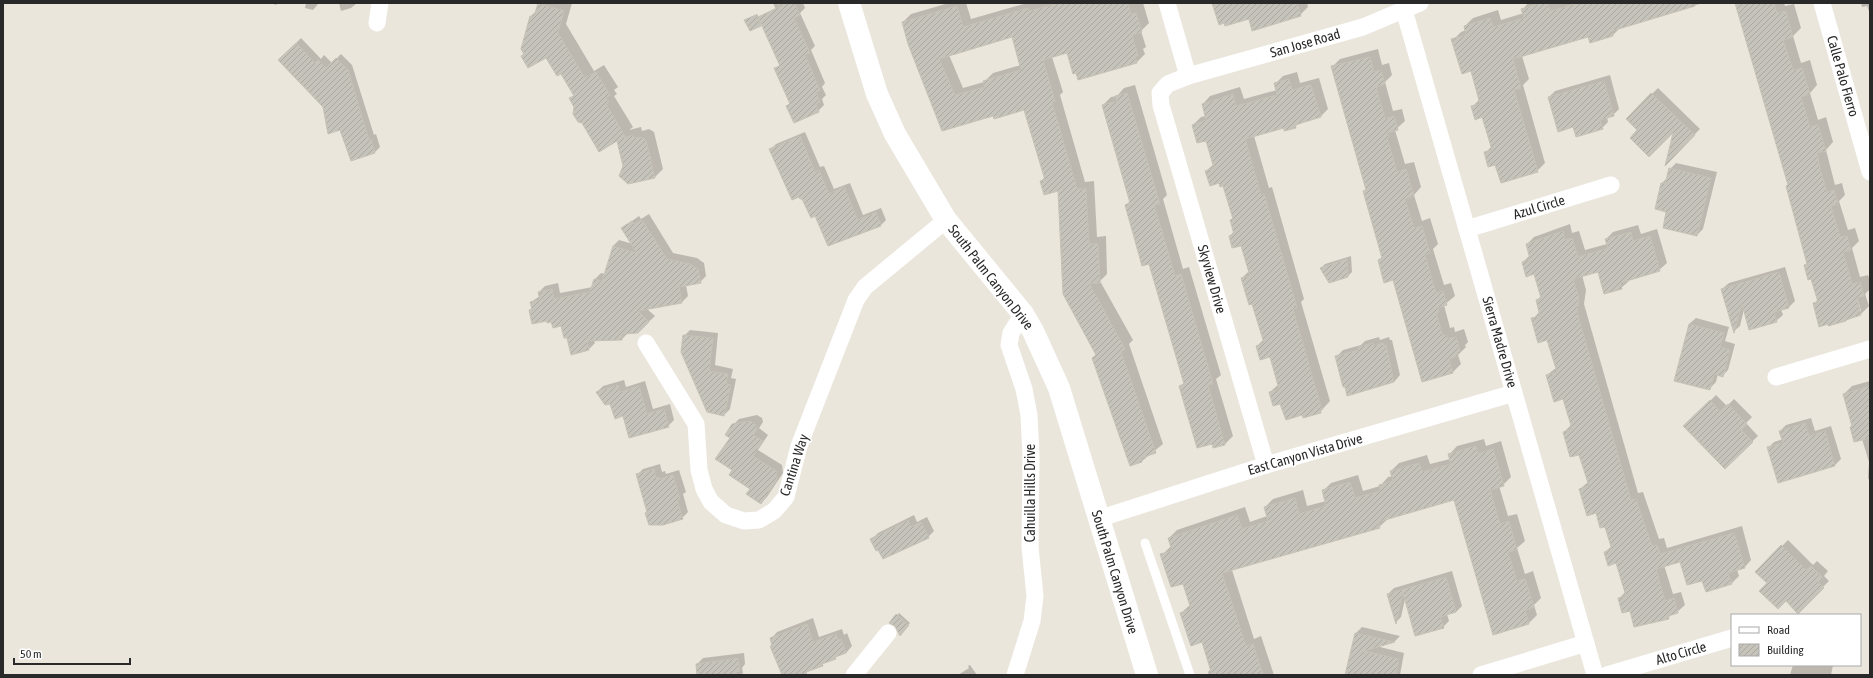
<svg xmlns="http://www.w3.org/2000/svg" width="1873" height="678" font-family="'Asap Condensed',sans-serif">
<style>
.shadow{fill:#0003;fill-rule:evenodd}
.building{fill:url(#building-hatch);stroke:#c6c2b5;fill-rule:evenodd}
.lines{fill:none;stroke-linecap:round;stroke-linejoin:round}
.service{stroke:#fff;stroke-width:9}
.minor{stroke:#fff;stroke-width:17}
.tertiary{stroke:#fff;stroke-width:22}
.labels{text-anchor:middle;stroke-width:3.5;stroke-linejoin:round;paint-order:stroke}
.street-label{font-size:14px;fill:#292929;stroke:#fff}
</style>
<defs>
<pattern id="building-hatch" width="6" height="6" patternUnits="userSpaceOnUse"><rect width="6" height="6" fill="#c6c3bb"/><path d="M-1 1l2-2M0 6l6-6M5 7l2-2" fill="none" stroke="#aaa8a1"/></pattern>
</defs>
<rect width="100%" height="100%" fill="#ebe6dc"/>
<g class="shadow">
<polygon points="271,3 278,3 276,5"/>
<polygon points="306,3 319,3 313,10 305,8"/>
<polygon points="339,3 357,3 351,8 341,11"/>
<polygon points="539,3 572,3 566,24 594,71 604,65 618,87 614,90 617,94 614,96 633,127 629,130 641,127 642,131 649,129 654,132 663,169 655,177 629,183 618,139 575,107 571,98 574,95 561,72 547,57 522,56 525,53 531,16 537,10"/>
<polygon points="773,3 803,3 805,8 800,13 815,46 811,50 825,83 822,87 826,95 822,99 824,105 818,111 787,106 791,102 776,69 780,64 783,24"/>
<path d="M949,3h17l5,16 56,-16h116l6,20 -8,8 5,16 -3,2 2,5 -8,8 -58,17 -11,-27 -16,5 11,35 -3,3 25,87 9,-1 3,56 9,-1 1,38 -7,7 33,59 -4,4 34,100 -21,17 -12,4 -37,-107 4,-4 -38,-165 -18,-8 4,-4 -20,-68 -31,5 -52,15 -39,-107 8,-8zM1013,36l8,29 -28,8 -9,9 -21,6 -14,-33z"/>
<polygon points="1214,3 1307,3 1308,7 1300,15 1249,18"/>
<polygon points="1528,3 1703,3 1621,27 1613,35 1589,36 1522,56 1529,79 1523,85 1545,163 1537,171 1496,163 1485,153 1492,146 1483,116 1472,107 1480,99 1472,70 1453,40 1461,32 1466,30 1465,26 1473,18 1498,10 1501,20 1524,13 1523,9"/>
<path d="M1736,3h48l1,3 9,-2 7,24 -8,8 8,27 9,-3 7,25 -7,8 8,27 8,-3 7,25 -7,8 9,35 7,-2 3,12 -6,6 9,29 7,-2 4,13 -7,7 8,29 8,-2 2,6v8l-5,5 4,12 -8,8 -47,-10 4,-5 -6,-21 -7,-13 3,-3 -19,-78zM1856,293l5,18h-2z"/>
<polygon points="1861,3 1870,3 1870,14 1867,6 1862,7"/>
<polygon points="757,14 762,23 750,30 747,19"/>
<polygon points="301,38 321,59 324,55 332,63 341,54 352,65 374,135 376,134 380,147 375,152 351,160 340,129 324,106 279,60"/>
<polygon points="1378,49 1382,65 1389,63 1392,75 1385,82 1393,111 1402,109 1405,121 1395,130 1405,164 1414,162 1421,187 1414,195 1422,221 1430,218 1438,244 1433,249 1444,285 1451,283 1455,296 1444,305 1450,328 1454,327 1455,332 1464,329 1468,342 1465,345 1466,347 1458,355 1461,364 1453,372 1394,279 1379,260 1383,256 1364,191 1367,188 1332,67 1340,59"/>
<polygon points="1297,72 1300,83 1319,78 1328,109 1321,116 1299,123 1295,127 1284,127 1254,136 1269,188 1272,187 1304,299 1301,302 1330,401 1320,412 1303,414 1281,402 1270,392 1279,384 1271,356 1257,346 1264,339 1253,303 1242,278 1249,271 1242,245 1230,236 1234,231 1231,220 1234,218 1224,185 1206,171 1214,164 1207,140 1193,125 1201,117 1206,116 1203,104 1210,96 1240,87 1244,99 1277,90 1275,84 1283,76"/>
<polygon points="1610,75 1619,109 1613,115 1607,117 1608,122 1602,128 1574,126 1549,97 1555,91"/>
<polygon points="1135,85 1167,195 1163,199 1183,269 1189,267 1221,375 1216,379 1233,436 1225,444 1214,447 1180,386 1185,382 1150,263 1126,205 1130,201 1103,105 1111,97 1117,96 1124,88"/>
<polygon points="1658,88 1700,129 1667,162 1675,130 1639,130 1627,119"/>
<polygon points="805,132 820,167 824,166 834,189 850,183 863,215 881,208 886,220 881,225 816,215 771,149 776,144"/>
<polygon points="1676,163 1717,172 1703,229 1697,235 1668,211 1662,183 1668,177 1670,169"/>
<polygon points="649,214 673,253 697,258 704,263 706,276 700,282 686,285 688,296 682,302 647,309 655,316 638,332 628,333 622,339 594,340 595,343 589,349 568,336 562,325 530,310 532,308 531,302 540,296 539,292 545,286 558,283 560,293 593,287 595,279 601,273 605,274 613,246 619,240 633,244 622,228 639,216 641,219"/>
<polygon points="1570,224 1572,233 1579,231 1585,250 1607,244 1606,239 1613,232 1638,225 1641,234 1657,229 1667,263 1659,270 1628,279 1629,281 1621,288 1598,271 1582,275 1586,290 1584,304 1638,493 1643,492 1659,539 1664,538 1667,548 1742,526 1751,560 1744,568 1737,570 1739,576 1731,584 1703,580 1681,561 1664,565 1673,594 1681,592 1685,605 1677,612 1672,614 1668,618 1631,610 1619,599 1625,592 1617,562 1605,552 1612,546 1606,526 1580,489 1588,482 1580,454 1564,432 1572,424 1564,398 1547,375 1556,368 1548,339 1533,319 1540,311 1537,300 1541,296 1535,273 1523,262 1530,255 1527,244 1534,237"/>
<polygon points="1351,256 1352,272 1348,276 1329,282 1321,268 1325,264"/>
<polygon points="1785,267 1795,301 1789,307 1781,309 1783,315 1776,321 1744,309 1740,326 1734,331 1722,289 1729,283"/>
<polygon points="1696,318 1729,327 1725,341 1735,344 1728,370 1722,376 1718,374 1716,382 1710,388 1689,324"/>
<polygon points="690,330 718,333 715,365 733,369 731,378 736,379 730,409 724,415 684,336"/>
<polygon points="1379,337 1380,340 1389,337 1390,340 1392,340 1400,375 1394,382 1336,357 1343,350 1361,345 1365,341"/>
<polygon points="624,380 626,387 645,381 653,409 670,404 674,420 668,426 623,415 597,392 603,386"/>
<polygon points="1870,381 1870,482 1868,478 1869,462 1862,439 1853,425 1844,394 1852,386"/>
<polygon points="1716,395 1727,406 1734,399 1752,417 1746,423 1758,436 1725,467 1685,426"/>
<polygon points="757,415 762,418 763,422 759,428 768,435 758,450 782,465 783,473 767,497 761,503 751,489 733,470 731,437 733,425 739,419"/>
<polygon points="1811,418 1815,431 1831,426 1841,459 1835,465 1768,448 1774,442 1783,439 1780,431 1786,425"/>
<polygon points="1484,439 1486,446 1501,441 1511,477 1503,485 1499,486 1508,516 1517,514 1525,541 1517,548 1525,574 1533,571 1541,598 1534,605 1537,615 1529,623 1455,499 1388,519 1379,527 1232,570 1254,639 1261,636 1274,675 1209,675 1208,672 1211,669 1202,641 1181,613 1191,604 1184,583 1162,555 1171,546 1169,538 1177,530 1245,507 1250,522 1267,516 1265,507 1273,499 1303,490 1307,506 1326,501 1323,491 1331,483 1358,475 1363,491 1380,486 1388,477 1393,476 1391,471 1399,463 1427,455 1430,464 1450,459 1449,455 1457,446"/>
<polygon points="660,464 662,472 665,471 666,474 679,470 686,492 683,494 688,512 682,518 648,511 637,475 643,469"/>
<polygon points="914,515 917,522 927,517 934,531 928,537 879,549 872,539 878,533"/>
<polygon points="1788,540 1813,565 1817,561 1828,571 1824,576 1829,581 1798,612 1756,572"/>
<polygon points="1452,571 1462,606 1456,612 1447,614 1449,621 1443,627 1405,599 1401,617 1396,622 1388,594 1394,588"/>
<polygon points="899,613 910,623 900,635 895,625 891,623"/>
<polygon points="813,618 819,637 842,629 844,635 847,633 852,646 846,653 826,661 822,665 811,669 806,673 783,675 771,646 773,645 771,639 777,632"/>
<polygon points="1362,627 1400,636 1395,641 1376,646 1404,653 1400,675 1346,675 1356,633"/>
<polygon points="744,653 745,664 742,668 743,673 741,675 698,675 697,664 703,658"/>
<polygon points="970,665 977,675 958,675 969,668 968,666"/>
<polygon points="1793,665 1833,665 1831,675 1790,675"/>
</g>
<g class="building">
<polygon points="538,3 564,11 558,33 585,78 596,72 610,95 606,98 609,102 606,104 625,136 623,138 633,135 634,138 641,137 646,140 655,178 628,184 619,176 623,166 617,141 599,152 582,123 578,122 573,114 574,107 569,98 574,96 561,74 557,76 546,58 528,68 521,56 524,54 521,49 530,16 534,17"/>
<polygon points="777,3 794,3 800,15 794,18 810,53 805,55 820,90 816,92 820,102 816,104 819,112 794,123 786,106 790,104 774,68 780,66 758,17 779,7"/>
<path d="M1059,3h69l3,11 5,-1 6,19 -10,3 6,21h-3l2,7 -59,17 -2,-7 -3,1 -6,-21 -24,7 12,41 -3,1 25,87h9l3,55h9l2,39h-11l36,66 -4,3 35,101 -15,5 1,4 -12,4 -38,-108 4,-3 -33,-61 -5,-103 -14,4 -4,-14 5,-1 -21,-70 -30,9 -1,-3 -51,15 -34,-87 -6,-22 55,-16 6,21 65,-19 1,3zM1012,37l9,33 -38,11 2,6 -30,8 -16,-36z"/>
<polygon points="1212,3 1297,3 1301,16 1252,31 1249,19 1225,26 1224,23 1219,25"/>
<polygon points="1541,3 1548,3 1550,11 1578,3 1694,3 1695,6 1612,31 1613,36 1590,43 1588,37 1513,59 1521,88 1514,90 1538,172 1501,183 1495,165 1488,167 1484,152 1492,150 1482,117 1475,120 1471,106 1480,104 1471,71 1462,74 1451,39 1466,35 1464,26 1490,18 1493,27 1524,18 1521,9"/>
<polygon points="1735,3 1774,3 1777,13 1786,11 1793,37 1783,40 1793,70 1802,68 1810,94 1801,97 1810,127 1818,125 1826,151 1817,153 1820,169 1827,192 1834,190 1838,204 1831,206 1840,237 1847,236 1851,250 1843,252 1852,284 1860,282 1864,296 1857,298 1861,315 1846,320 1846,321 1828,326 1828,324 1819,327 1813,303 1818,302 1811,279 1808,280 1804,265 1807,264 1786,186 1788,185"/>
<polygon points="756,15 761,26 750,31 744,20"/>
<polygon points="296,43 315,63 318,60 326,68 336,58 348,70 369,140 371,139 375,153 351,161 340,130 328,134 323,107 278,60"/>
<polygon points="1370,57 1374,72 1381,70 1385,84 1376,87 1385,119 1394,116 1398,130 1387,133 1389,137 1387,138 1397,172 1406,169 1414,196 1405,199 1414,228 1422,226 1430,253 1425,255 1436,293 1443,291 1447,305 1438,308 1439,312 1436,313 1443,336 1446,335 1447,339 1456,337 1460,351 1457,352 1458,356 1449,359 1453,373 1422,382 1393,280 1384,283 1378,260 1382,258 1363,191 1366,190 1331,66"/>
<polygon points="1289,79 1292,90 1311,85 1321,117 1295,125 1296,128 1284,131 1284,128 1245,139 1261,195 1264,194 1297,308 1293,309 1322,410 1320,410 1321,413 1303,418 1302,415 1286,420 1280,404 1273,406 1269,392 1279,389 1270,357 1260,360 1256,346 1264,343 1252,304 1249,305 1241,278 1250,276 1241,246 1232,248 1229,236 1234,234 1230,220 1233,219 1223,186 1220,187 1219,183 1210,186 1205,171 1214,168 1206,141 1197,143 1192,125 1206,120 1202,104 1233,94 1236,106 1277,95 1274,83"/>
<polygon points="1604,81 1614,116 1600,120 1603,129 1576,137 1573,127 1558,132 1548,97"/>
<polygon points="1127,93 1160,204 1154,205 1175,276 1181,274 1213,384 1208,385 1225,445 1213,448 1212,444 1197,448 1179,386 1184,384 1149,264 1142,266 1125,205 1130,203 1102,105 1117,101 1115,96"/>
<polygon points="1651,93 1695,135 1665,166 1673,133 1649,157 1630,138 1637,130 1626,119"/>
<polygon points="800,136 815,172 819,170 829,194 844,187 858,220 876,212 881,226 828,246 815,216 811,218 802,199 800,199 799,197 792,200 769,149"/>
<polygon points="1669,168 1711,178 1697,236 1663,228 1666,212 1655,209 1661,183 1665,184"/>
<polygon points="642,220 667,259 690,264 698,269 701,283 679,287 682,303 638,311 649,322 638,333 622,334 622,340 587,341 589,350 571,355 567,338 564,338 561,326 553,328 551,322 547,323 547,321 532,324 529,310 532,309 530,302 540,300 538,292 552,289 554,299 590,292 594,279 602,281 613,246 637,253 621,228 632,221 634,224"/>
<polygon points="1563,231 1565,240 1572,238 1578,257 1608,248 1605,239 1631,232 1633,241 1650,236 1660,271 1620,283 1622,289 1604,294 1598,272 1573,279 1579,298 1577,312 1631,500 1636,499 1652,546 1657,545 1660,554 1734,533 1745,568 1728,573 1732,584 1706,592 1702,581 1687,585 1680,562 1656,569 1665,601 1674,598 1678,613 1668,616 1669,619 1634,627 1630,611 1622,613 1618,598 1626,596 1616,563 1608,566 1604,552 1612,550 1605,527 1600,528 1596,513 1587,516 1579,489 1589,486 1579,455 1570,457 1563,432 1572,429 1563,399 1554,402 1546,375 1557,372 1547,340 1538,343 1531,318 1540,316 1536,300 1541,298 1534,274 1526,277 1522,262 1530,259 1526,244"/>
<polygon points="1347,259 1348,277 1329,283 1320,268"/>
<polygon points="1779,272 1789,308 1774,312 1777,322 1749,330 1742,304 1734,333 1721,289"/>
<polygon points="1689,324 1724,333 1720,347 1730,350 1723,377 1714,374 1710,390 1674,381"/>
<polygon points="683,335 713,338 709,371 728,374 726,384 731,385 724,416 707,412 681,352"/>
<polygon points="1373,343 1373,346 1383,343 1384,346 1386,345 1394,382 1347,396 1345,387 1343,387 1335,356 1359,350 1358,347"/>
<polygon points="618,385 620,392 639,386 647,414 664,409 669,427 629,438 623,416 615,419 610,404 605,405 596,392"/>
<polygon points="1870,386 1870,438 1854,442 1850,427 1852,426 1843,394"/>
<polygon points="1710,400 1720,412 1728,404 1747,424 1741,430 1753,442 1725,469 1683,426"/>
<polygon points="750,421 756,425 757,429 753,435 763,441 753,456 776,471 777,479 761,504 746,494 750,489 729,475 732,470 715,459 730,438 725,435 732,424"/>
<polygon points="1805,423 1809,436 1825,431 1835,466 1778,483 1767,447 1783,443 1779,431"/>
<polygon points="1476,446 1478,454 1493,449 1504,486 1490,490 1500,524 1509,521 1517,550 1508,552 1517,581 1525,579 1534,607 1525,610 1529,624 1493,635 1454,500 1378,522 1380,528 1222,573 1246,646 1253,644 1263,675 1212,675 1202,642 1191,646 1180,613 1191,609 1183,584 1171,587 1160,554 1172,551 1168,538 1237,515 1242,529 1268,521 1264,507 1295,498 1299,514 1326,506 1322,490 1350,482 1355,498 1380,491 1379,485 1393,481 1390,471 1419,463 1422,472 1451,464 1448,454"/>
<polygon points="654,469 656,478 659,477 660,479 673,475 680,499 677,500 683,519 663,525 649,525 645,513 647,512 636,474"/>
<polygon points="908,520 911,527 921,522 929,538 883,559 878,550 876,551 870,539"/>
<polygon points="1781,545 1806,570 1811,566 1823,578 1818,582 1824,588 1798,614 1786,601 1778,609 1759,591 1767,583 1755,572"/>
<polygon points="1446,577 1456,612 1440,617 1444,628 1415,636 1403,593 1396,624 1387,594"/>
<polygon points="896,614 909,625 900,636 895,626 889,623"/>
<polygon points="807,624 813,642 836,634 838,640 841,639 846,653 835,657 836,659 822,664 823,666 806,672 807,675 782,675 770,646 772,646 770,638"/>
<polygon points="1355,633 1395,642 1364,651 1399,659 1396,675 1345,675"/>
<polygon points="738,658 740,671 736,672 736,675 697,675 696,664"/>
</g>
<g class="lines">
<polyline class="service" points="1145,543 1190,675"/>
<g class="minor">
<polyline points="1167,3 1188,76"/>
<polyline points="1822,3 1870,172"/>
<polyline points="1404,10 1595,675"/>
<polyline points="377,23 380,3"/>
<polyline points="1467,229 1611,185"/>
<polyline points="646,343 696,424 699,470 704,489 711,502 726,515 744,521 759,520 774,511 786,497 799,446 856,300 865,287 946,220"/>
<polyline points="1776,377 1870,349"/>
<polyline points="1266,465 1161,105 1160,93 1168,84 1188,76 1363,27 1420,3"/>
<polyline points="1098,519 1266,465 1514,393"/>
<polyline points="854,675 888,633"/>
<polyline points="1015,675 1032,621 1035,596 1030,547 1031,456 1029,415 1024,389 1009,345 1011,333 1023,314"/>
<polyline points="1481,675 1586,643"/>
<polyline points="1607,675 1732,638"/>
</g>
<polyline class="tertiary" points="849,3 877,94 895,134 946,220 1023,314 1033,331 1059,388 1147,675"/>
</g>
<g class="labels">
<g class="street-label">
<text transform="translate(1305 43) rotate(-16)" y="5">San Jose Road</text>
<text transform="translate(1843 76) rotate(74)" y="5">Calle Palo Fierro</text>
<text transform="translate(1539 207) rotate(-17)" y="5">Azul Circle</text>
<text transform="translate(991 277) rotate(52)" y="5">South Palm Canyon Drive</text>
<text transform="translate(1212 279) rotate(74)" y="5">Skyview Drive</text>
<text transform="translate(1500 342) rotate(74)" y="5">Sierra Madre Drive</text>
<text transform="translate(1305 454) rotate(-16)" y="5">East Canyon Vista Drive</text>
<text transform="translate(794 465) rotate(-72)" y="5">Cantina Way</text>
<text transform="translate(1030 493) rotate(-90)" y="5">Cahuilla Hills Drive</text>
<text transform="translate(1115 572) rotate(73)" y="5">South Palm Canyon Drive</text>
<text transform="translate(1681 653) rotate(-16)" y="5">Alto Circle</text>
</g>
</g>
<rect width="1873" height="678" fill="none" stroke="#292929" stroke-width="8"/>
<rect x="1731" y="614" width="130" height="52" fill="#ffffff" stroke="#a9a9a9"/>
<rect x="1739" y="627" width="20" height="6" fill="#ffffff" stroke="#a9a9a9"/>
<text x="1767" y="634" font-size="12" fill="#292929">Road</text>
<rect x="1739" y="644" width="20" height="12" fill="url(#building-hatch)" stroke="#a9a9a9"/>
<text x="1767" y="654" font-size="12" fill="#292929">Building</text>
<path d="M14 658v6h116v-6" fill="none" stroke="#292929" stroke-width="2"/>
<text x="20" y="658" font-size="12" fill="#292929" stroke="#ffffff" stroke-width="3" paint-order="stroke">50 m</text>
</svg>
